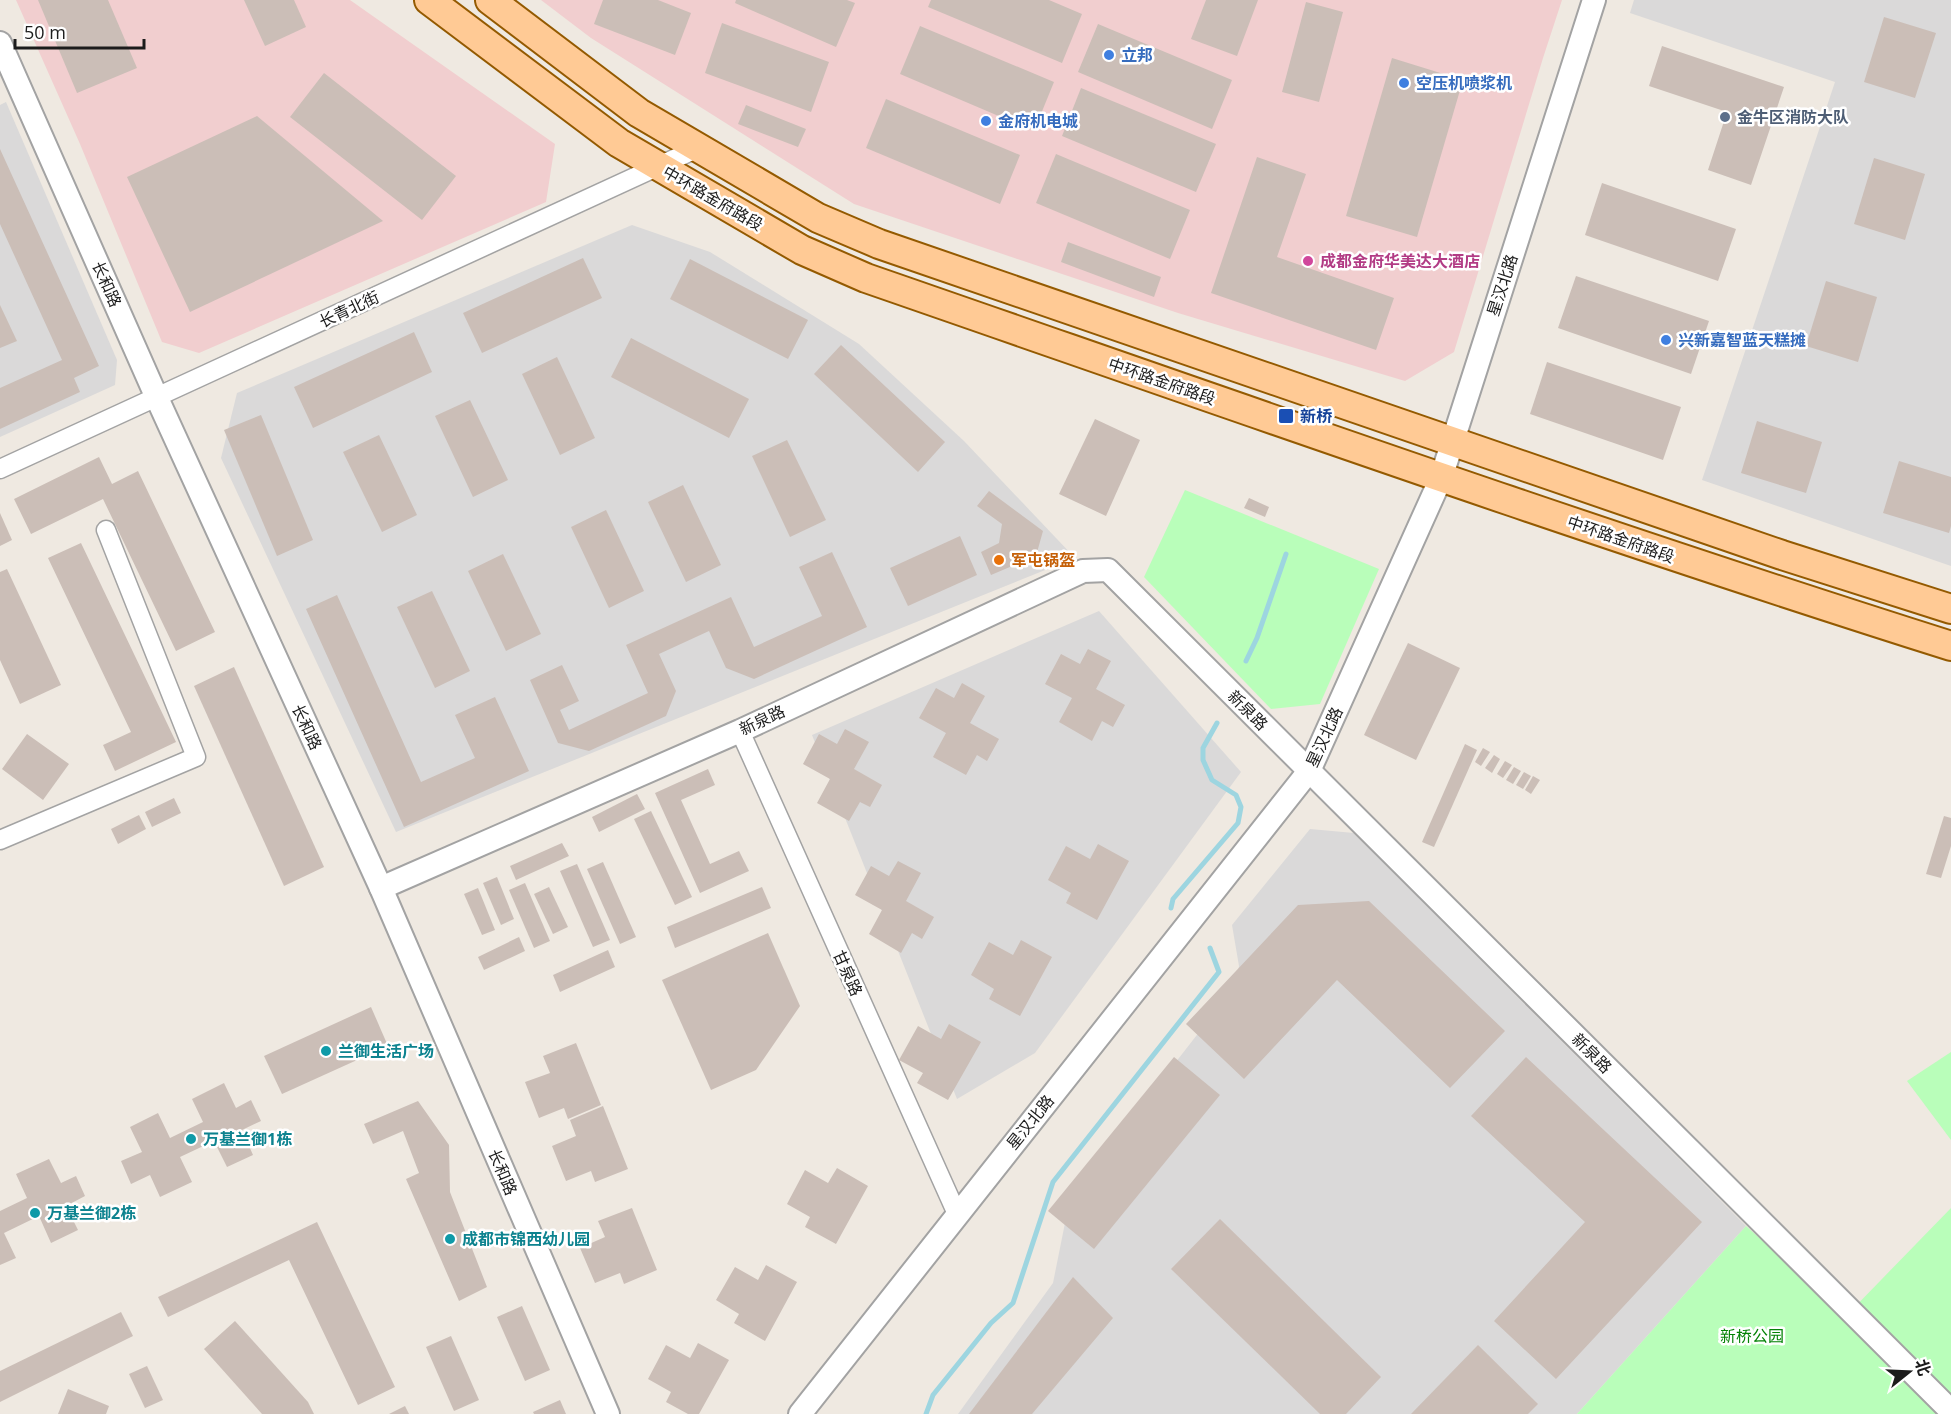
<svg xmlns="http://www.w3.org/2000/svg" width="1951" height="1414" font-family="'Open Sans','Noto Sans SC',sans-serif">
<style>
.residential{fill:#dad9d9}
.commercial{fill:#f1cecf}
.park{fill:#b9feba}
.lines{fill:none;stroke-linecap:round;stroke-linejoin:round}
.stream{stroke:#9dd5e0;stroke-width:5}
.building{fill:#cbbeb7}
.minor-casing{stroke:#a3a3a3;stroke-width:21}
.tertiary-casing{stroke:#a3a3a3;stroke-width:26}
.primary-casing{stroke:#945a00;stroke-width:32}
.minor{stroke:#fff;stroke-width:18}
.tertiary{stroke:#fff;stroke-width:22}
.primary{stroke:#ffca95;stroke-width:28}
.shop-dot{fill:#3f7fe0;stroke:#fff;stroke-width:2}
.service-dot{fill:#5c6f8a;stroke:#fff;stroke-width:2}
.hotel-dot{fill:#d1479c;stroke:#fff;stroke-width:2}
.transit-dot{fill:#1a4fb4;stroke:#fff;stroke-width:2}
.food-dot{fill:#e8710a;stroke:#fff;stroke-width:2}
.culture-dot{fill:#0f9aa8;stroke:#fff;stroke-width:2}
.labels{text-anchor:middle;stroke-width:5;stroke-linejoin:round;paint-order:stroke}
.shop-label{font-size:16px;font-weight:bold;fill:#366cbe;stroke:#fff;text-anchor:start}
.service-label{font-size:16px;font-weight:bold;fill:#4e5e75;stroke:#fff;text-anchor:start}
.street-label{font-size:16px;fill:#1c1c1c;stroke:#fff}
.hotel-label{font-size:16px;font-weight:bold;fill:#b23c85;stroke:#fff;text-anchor:start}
.transit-label{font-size:16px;font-weight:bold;fill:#164399;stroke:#fff;text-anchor:start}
.food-label{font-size:16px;font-weight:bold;fill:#c56008;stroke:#fff;text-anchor:start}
.culture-label{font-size:16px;font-weight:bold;fill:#0d838f;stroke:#fff;text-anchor:start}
.park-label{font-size:16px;fill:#038205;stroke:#fff}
</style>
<rect width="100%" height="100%" fill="#efe9e1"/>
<g class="residential">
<polygon points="1634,0 1951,0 1951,566 1702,480 1835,82 1630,13"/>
<polygon points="6,102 117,360 115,385 0,437 0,105"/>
<polygon points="632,225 710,252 859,344 964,441 1075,558 396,832 221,458 237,393"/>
<polygon points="1099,611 1241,772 1035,1053 957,1099 812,735"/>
<polygon points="1310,829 1354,833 1746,1226 1577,1414 958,1414 1053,1283 1070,1198 1235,986 1239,966 1232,925"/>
</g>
<g class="commercial">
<polygon points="16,0 350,0 555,144 546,202 199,353 162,342 80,144"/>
<polygon points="541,0 1562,0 1543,58 1454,352 1405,381 1178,313 854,204 591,38"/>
</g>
<g class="park">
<polygon points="1185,490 1379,569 1320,704 1271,709 1144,577"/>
<polygon points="1951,1052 1951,1140 1907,1081"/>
<polygon points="1951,1208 1951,1414 1577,1414 1746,1226 1846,1316"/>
</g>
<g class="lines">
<g class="stream">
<polyline points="1246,661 1257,638 1286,554"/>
<polyline points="1171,908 1173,899 1238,823 1241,807 1236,795 1212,780 1203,760 1203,748 1217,723"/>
<polyline points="926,1414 933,1395 991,1323 1013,1303 1053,1182 1219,972 1210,948"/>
</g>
</g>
<g class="building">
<polygon points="38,0 108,0 137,68 77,93"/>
<polygon points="244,0 294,0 306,27 265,46"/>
<polygon points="603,0 658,0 691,13 675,55 594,24"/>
<polygon points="736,0 847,0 855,3 836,47 735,3"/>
<polygon points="931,0 1049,0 1082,14 1062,63 928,7"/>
<polygon points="1206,0 1258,0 1237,56 1191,39"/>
<polygon points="1306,2 1343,12 1319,102 1282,92"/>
<polygon points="1884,17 1936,33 1915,98 1864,82"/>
<polygon points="722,23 829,62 811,112 705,73"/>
<polygon points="1098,24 1232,80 1212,129 1078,72"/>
<polygon points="920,26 1054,82 1034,131 900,74"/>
<polygon points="1662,46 1784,87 1751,185 1708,170 1727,112 1649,86"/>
<polygon points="1392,58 1463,80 1417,237 1346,216"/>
<polygon points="324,73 456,176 422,220 290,117"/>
<polygon points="1081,88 1216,144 1196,192 1062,136"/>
<polygon points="886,99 1020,155 1000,204 866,148"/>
<polygon points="746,105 806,129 798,147 738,124"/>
<polygon points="257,116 383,221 190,312 127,177"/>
<polygon points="0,149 99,366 74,378 80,392 0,429 0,388 62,360 0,224"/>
<polygon points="1056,154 1190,210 1170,259 1036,203"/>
<polygon points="1257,157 1306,174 1277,257 1394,298 1376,350 1211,293"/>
<polygon points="1874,158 1925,174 1905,240 1854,224"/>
<polygon points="1602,183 1736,229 1718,281 1585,235"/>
<polygon points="1068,242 1161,277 1154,297 1061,262"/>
<polygon points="583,258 602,298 482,353 463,313"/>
<polygon points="690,259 808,320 788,359 670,299"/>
<polygon points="1576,276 1709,321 1691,374 1558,328"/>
<polygon points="1826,281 1877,297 1858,362 1806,346"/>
<polygon points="0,305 17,341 0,348"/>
<polygon points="414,332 432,372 313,428 294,387"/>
<polygon points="631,338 749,399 729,438 611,377"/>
<polygon points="841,345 945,442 918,472 814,374"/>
<polygon points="557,357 595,438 560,455 522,374"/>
<polygon points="1547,362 1681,407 1663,460 1530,414"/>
<polygon points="470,400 508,480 473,497 435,416"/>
<polygon points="261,415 313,540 277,556 224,430"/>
<polygon points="1095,419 1140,440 1106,516 1059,494"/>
<polygon points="1757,421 1822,442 1806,493 1741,473"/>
<polygon points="379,435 417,515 382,532 343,452"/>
<polygon points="787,440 826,520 790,537 752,456"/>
<polygon points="99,457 112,484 138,471 215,632 176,651 103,499 31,534 14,499"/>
<polygon points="1899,461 1951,477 1951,526 1949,533 1883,513"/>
<polygon points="683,485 721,565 686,582 648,502"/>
<polygon points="989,491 1043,531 1036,556 991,575 981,552 999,543 1002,524 977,506"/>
<polygon points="1249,498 1269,507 1265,517 1244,508"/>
<polygon points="606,510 644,591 609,608 571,527"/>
<polygon points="0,513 12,540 0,546"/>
<polygon points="960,536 977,575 908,606 890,568"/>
<polygon points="81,543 176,742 115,771 103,745 131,732 48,558"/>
<polygon points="832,552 867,627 754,679 726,668 709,631 659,654 676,691 666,716 589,751 558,743 530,680 562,665 579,701 560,710 569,730 648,693 626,645 731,597 754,647 822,616 799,567"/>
<polygon points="503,554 541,634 506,651 468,571"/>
<polygon points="7,569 61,685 20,704 0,660 0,572"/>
<polygon points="432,591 470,671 435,688 397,607"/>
<polygon points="337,595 421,782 475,758 455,715 495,697 529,771 404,827 306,609"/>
<polygon points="1408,643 1460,668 1416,760 1364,735"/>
<polygon points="1088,649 1111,661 1096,689 1125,705 1113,727 1102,721 1092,741 1059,722 1072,698 1045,684 1061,654 1080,664"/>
<polygon points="234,667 324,867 284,886 194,686"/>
<polygon points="962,683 985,696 970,723 999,739 987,761 977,755 966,775 933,757 946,733 919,718 936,688 954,698"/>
<polygon points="845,729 869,742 854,769 882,785 870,807 860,802 849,821 817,803 830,779 803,764 819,734 837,744"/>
<polygon points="27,734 69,764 43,800 2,769"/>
<polygon points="1465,744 1477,750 1434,847 1422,842"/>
<polygon points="1483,748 1490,752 1481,766 1475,762"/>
<polygon points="1494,755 1500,759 1492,773 1485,768"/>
<polygon points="1505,761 1512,765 1503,778 1497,774"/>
<polygon points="1514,767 1521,771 1513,784 1506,780"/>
<polygon points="708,769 715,785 681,800 710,864 739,851 749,871 700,893 655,793"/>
<polygon points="1524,772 1531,776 1523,789 1516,785"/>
<polygon points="1533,776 1540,780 1531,794 1525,790"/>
<polygon points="637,794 645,809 599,832 592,817"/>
<polygon points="174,798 181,813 152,827 145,812"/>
<polygon points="651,811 692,897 675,905 634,819"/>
<polygon points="139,815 146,829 118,844 111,829"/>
<polygon points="1944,816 1951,818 1951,846 1941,878 1926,874"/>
<polygon points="562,843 569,856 516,880 510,866"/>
<polygon points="1098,844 1129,861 1097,920 1066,903 1071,893 1048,880 1066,846 1090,859"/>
<polygon points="898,861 921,873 906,901 934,917 922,939 912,933 901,953 869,934 882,910 855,895 871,866 889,876"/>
<polygon points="603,862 636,937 620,944 587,869"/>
<polygon points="577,864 610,940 593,947 560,871"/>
<polygon points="497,877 514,919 501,925 483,883"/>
<polygon points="525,883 550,941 534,948 509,890"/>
<polygon points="549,887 568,927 553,934 534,894"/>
<polygon points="762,887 771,908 675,948 667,927"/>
<polygon points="478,888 495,930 482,935 464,894"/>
<polygon points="1369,901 1505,1031 1450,1088 1337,980 1244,1079 1186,1024 1298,905"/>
<polygon points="768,933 800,1006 756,1070 711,1090 662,980"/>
<polygon points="519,937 525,951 484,970 478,957"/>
<polygon points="1021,940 1052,957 1020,1016 989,999 994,989 971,975 989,942 1013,955"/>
<polygon points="608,950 615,967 560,992 553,975"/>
<polygon points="371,1007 388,1046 282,1094 264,1056"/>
<polygon points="949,1024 981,1042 948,1100 917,1083 923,1073 899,1060 918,1026 941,1039"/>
<polygon points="576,1043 601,1105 568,1119 564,1108 539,1118 525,1082 550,1073 543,1056"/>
<polygon points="1174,1057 1220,1095 1094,1249 1048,1211"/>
<polygon points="1526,1057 1702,1222 1556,1379 1494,1321 1585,1222 1471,1116"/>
<polygon points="224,1083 236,1108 251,1100 261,1121 242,1130 253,1155 227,1167 214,1141 180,1157 192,1182 160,1197 150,1175 131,1184 121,1161 142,1152 130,1127 158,1113 170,1138 203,1122 192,1099"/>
<polygon points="418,1101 449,1145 450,1192 487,1287 459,1301 406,1179 419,1173 403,1131 373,1144 364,1124"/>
<polygon points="603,1106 628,1169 595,1182 591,1171 566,1181 552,1146 576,1136 570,1120"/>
<polygon points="49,1159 61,1183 76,1176 85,1196 66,1206 78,1230 51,1243 39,1216 4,1233 16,1258 0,1265 0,1211 27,1198 16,1174"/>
<polygon points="837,1168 868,1186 836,1244 805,1227 810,1217 787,1204 805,1170 828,1183"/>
<polygon points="632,1208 657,1270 624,1284 620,1273 595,1283 580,1248 605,1237 598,1221"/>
<polygon points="1220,1219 1381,1377 1346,1414 1320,1414 1171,1269"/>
<polygon points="317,1222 395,1387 358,1405 289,1260 168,1317 158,1297"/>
<polygon points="766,1265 797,1282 765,1341 734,1323 739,1314 716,1300 735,1267 758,1280"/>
<polygon points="1073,1277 1113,1318 1032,1414 969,1414"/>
<polygon points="522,1306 550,1370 525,1381 497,1317"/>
<polygon points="121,1312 133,1336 0,1402 0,1371"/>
<polygon points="235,1321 308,1402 314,1414 262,1414 204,1349"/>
<polygon points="451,1336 479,1400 454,1411 426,1347"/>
<polygon points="698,1343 729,1360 699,1414 688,1414 666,1402 671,1392 648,1379 666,1345 690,1358"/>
<polygon points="1478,1345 1538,1404 1528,1414 1411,1414"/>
<polygon points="147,1366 163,1400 145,1408 129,1374"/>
<polygon points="68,1389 109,1406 106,1414 58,1414"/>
<polygon points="560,1400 566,1414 534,1414 533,1412"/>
<polygon points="405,1406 409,1414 389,1414"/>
</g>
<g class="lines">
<defs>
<g id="minor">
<polyline points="0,469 698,148"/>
<polyline points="740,731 957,1214"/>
<polyline points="0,840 196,757 106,530"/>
</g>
<g id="tertiary">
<polyline points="0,43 157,398 381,888 608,1414"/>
<polyline points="381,888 740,731 1083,571 1108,570 1951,1411"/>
<polyline points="800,1414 1309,771 1441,478 1594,0"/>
</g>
<g id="primary">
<path d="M429,0l190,143 183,107 64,28c361,125 721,253 1085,368"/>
<polyline points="490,0 639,113 818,218 879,244 1782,555 1951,609"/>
</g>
</defs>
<use href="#minor" class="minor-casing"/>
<use href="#tertiary" class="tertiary-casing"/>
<use href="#primary" class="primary-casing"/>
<use href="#minor" class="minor"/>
<use href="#tertiary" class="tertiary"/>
<use href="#primary" class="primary"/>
</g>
<g class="shop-dot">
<circle cx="1109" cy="55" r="6"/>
<circle cx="1404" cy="83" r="6"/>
<circle cx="986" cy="121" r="6"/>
<circle cx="1666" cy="340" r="6"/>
</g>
<circle class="service-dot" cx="1725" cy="117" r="6"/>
<circle class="hotel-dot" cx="1308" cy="261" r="6"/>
<rect class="transit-dot" x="1278" y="408" width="16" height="16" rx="3"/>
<circle class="food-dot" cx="999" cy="560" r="6"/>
<g class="culture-dot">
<circle cx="326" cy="1051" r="6"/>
<circle cx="191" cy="1139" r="6"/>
<circle cx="35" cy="1213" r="6"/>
<circle cx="450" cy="1239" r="6"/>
</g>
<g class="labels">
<g class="shop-label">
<text x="1121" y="61">立邦</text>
<text x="1416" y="89">空压机喷浆机</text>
<text x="998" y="127">金府机电城</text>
<text x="1678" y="346">兴新嘉智蓝天糕摊</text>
</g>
<g class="service-label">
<text x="1737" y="123">金牛区消防大队</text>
</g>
<g class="street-label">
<text transform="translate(713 198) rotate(30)" y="6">中环路金府路段</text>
<text transform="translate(107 284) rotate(66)" y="6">长和路</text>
<text transform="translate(1502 285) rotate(-72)" y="6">星汉北路</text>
<text transform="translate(349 309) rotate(-25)" y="6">长青北街</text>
<text transform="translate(1162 381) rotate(19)" y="6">中环路金府路段</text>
<text transform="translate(1621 539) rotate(19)" y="6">中环路金府路段</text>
<text transform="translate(1248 710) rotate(45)" y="6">新泉路</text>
<text transform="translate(762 720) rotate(-25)" y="6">新泉路</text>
<text transform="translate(307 727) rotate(65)" y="6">长和路</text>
<text transform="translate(1324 737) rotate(-65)" y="6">星汉北路</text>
<text transform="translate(848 973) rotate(66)" y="6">甘泉路</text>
<text transform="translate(1592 1053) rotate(45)" y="6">新泉路</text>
<text transform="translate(1030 1122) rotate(-51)" y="6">星汉北路</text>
<text transform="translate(503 1172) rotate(67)" y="6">长和路</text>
</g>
<g class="hotel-label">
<text x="1320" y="267">成都金府华美达大酒店</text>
</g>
<g class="transit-label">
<text x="1300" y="422">新桥</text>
</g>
<g class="food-label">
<text x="1011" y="566">军屯锅盔</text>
</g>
<g class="culture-label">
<text x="338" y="1057">兰御生活广场</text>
<text x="203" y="1145">万基兰御1栋</text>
<text x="47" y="1219">万基兰御2栋</text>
<text x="462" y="1245">成都市锦西幼儿园</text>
</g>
<g class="park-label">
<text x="1752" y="1342">新桥公园</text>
</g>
</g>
<g transform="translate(1909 1372) rotate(72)" stroke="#ffffff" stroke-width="4.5" paint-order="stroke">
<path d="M0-4.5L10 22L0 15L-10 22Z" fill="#1c1c1c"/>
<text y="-9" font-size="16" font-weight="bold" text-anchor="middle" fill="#1c1c1c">北</text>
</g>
<path d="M15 39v9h129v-9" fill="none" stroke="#1c1c1c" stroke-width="3"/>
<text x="24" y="39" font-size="18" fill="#1c1c1c" stroke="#ffffff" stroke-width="4.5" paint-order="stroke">50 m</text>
</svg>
